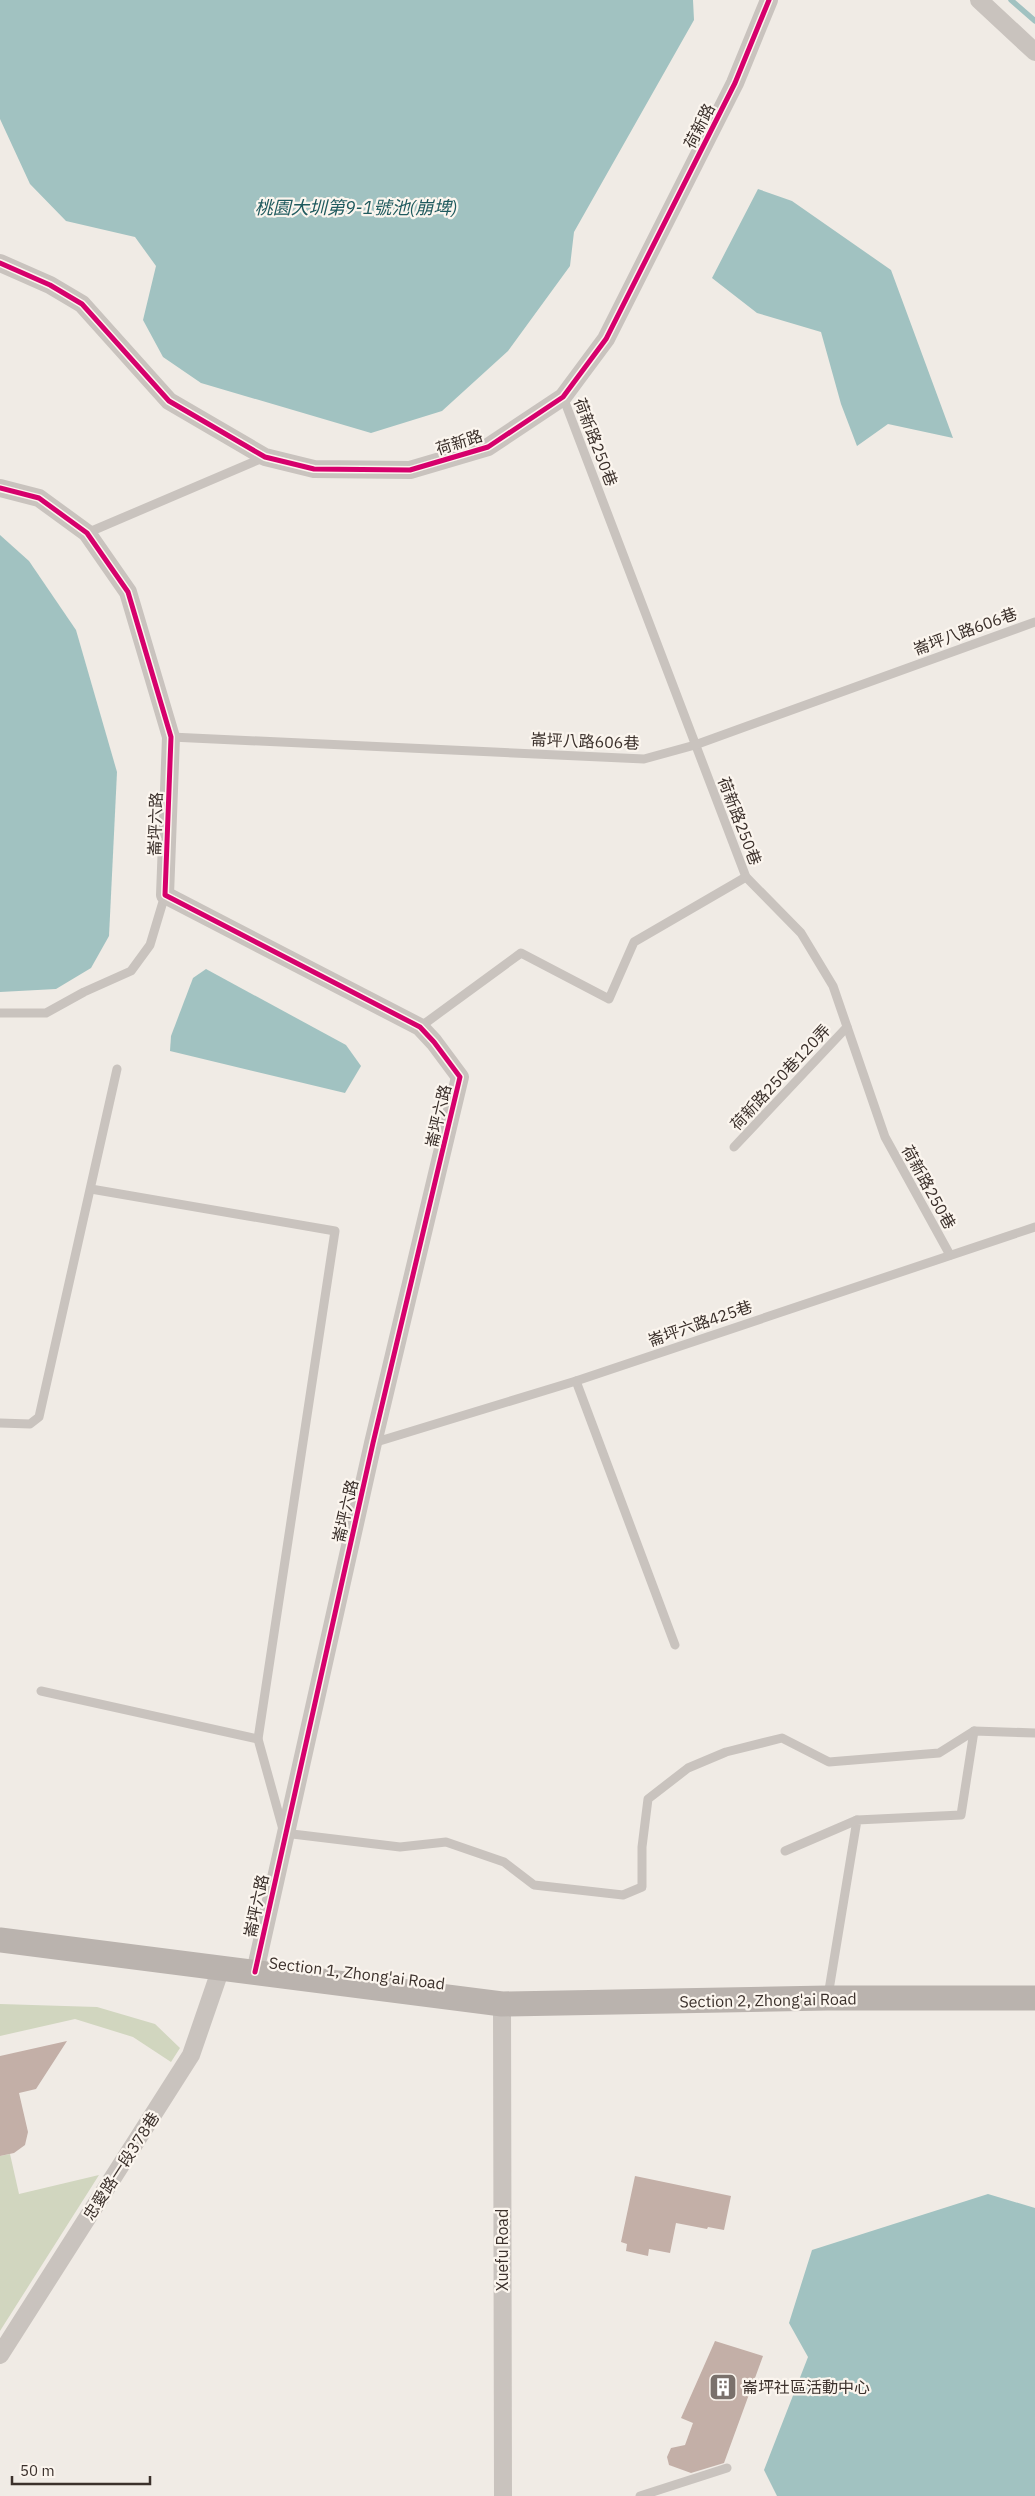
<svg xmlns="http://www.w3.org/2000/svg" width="1035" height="2496" font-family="'IBM Plex Sans','Noto Sans TC',sans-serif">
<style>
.green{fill:#d1d6bf}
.water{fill:#a1c2c1}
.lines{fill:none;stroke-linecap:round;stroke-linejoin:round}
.stream{stroke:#a1c2c1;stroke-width:5.5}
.building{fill:#c3afa7}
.service{stroke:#c9c3be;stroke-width:9}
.minor{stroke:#c9c3be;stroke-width:18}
.secondary{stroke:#bab3ae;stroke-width:25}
.cycleway-casing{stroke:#fbf5ee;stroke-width:8}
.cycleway{stroke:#d6006c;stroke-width:5}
.labels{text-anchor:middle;stroke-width:4.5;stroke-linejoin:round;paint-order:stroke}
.street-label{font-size:16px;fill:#3b302b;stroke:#fbf5ee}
.poi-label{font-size:16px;fill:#3b302b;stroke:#fbf5ee;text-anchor:start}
.water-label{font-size:18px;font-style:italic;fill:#1f5a5e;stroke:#fbf5ee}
</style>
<rect width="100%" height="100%" fill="#f0ebe5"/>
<g class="green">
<polygon points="0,2004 97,2007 155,2024 180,2048 171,2062 133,2037 75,2019 0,2036"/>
<polygon points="10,2154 19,2194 99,2175 0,2331 0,2156"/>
</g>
<g class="water">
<polygon points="0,0 693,0 694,20 574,232 570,266 508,351 442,411 371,433 201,383 163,357 143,320 156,266 135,237 66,221 30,184 0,119"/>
<polygon points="758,189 792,201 891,270 953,438 888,424 857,446 841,404 821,332 757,313 712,278"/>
<polygon points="0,535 29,561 76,630 117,772 109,936 91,968 56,989 0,992"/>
<polygon points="206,969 346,1045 361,1066 345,1093 170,1051 171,1036 193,978"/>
<polygon points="988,2194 1035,2208 1035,2496 777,2496 764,2470 808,2357 789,2323 812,2250"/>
</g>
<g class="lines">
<polyline class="stream" points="1011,0 1035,21"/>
</g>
<g class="building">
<polygon points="67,2041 36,2089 19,2093 28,2132 25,2145 14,2153 0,2156 0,2056"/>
<polygon points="635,2176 731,2196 724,2230 708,2227 707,2229 676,2223 670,2253 649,2249 648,2256 626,2251 627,2244 621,2242"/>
<polygon points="715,2341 763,2356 724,2463 691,2473 669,2465 667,2457 671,2448 685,2445 693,2423 681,2418"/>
</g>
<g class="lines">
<g class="service">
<polyline points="563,397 746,877 801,933 833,986 885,1137 950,1255"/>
<polyline points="87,533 265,457"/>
<polyline points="171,737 644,759 695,745 1035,622"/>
<polyline points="0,1013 46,1013 84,992 131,971 150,945 165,895"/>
<polyline points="420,1027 521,953 609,999 634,942 746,877"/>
<polyline points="734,1147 847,1027"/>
<polyline points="91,1189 335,1231 258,1739 284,1833 400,1847 446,1842 504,1862 534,1885 623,1895 642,1887 642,1847 648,1799 688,1768 726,1752 782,1738 829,1762 939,1753 974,1731 1035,1733"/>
<polyline points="576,1381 675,1645"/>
<polyline points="0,1423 30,1424 39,1417 117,1069"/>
<polyline points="373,1443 576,1381 1035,1227"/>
<polyline points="41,1691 258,1739"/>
<polyline points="785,1851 857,1820"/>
<polyline points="828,1996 857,1820 961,1815 974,1731"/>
<polyline points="640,2496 727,2468"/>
</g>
<g class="minor">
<polyline points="979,0 1035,52"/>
<polyline points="0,263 50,285 82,304 169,401 265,457 314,469 410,470 488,447 563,397 606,339 735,83 769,0"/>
<polyline points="0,488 39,498 87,533 128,592 171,737 165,895 420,1027 434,1042 460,1077 373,1443 255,1972"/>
<polyline points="502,2004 503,2496"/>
<polyline points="0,2355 191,2055 221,1968"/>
</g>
<polyline class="secondary" points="0,1940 502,2004 827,1998 1035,1998"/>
<defs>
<g id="cycleway">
<polyline points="0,263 50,285 82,304 169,401 265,457 314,469 410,470 488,447 563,397 606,339 735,83 769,0"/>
<polyline points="0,488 39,498 87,533 128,592 171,737 165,895 420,1027 434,1042 460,1077 373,1443 255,1972"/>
</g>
</defs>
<use href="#cycleway" class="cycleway-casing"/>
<use href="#cycleway" class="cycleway"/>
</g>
<defs>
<symbol id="building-square" viewBox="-11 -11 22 22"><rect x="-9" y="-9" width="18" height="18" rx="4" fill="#7a716c" stroke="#fbf5ee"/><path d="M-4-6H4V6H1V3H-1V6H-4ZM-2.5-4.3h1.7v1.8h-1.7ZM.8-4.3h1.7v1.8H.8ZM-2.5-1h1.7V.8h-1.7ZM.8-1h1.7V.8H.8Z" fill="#fff"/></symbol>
</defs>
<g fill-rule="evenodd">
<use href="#building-square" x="707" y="2371" width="32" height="32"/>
</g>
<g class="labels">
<g class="street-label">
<text transform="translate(699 126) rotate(-63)" y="6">荷新路</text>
<text transform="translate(459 442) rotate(-18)" y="6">荷新路</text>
<text transform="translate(596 442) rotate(69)" y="6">荷新路250巷</text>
<text transform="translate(965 631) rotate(-20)" y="6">崙坪八路606巷</text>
<text transform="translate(585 741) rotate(2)" y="6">崙坪八路606巷</text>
<text transform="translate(740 821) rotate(69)" y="6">荷新路250巷</text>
<text transform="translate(155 824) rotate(-88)" y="6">崙坪六路</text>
<text transform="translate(780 1077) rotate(-47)" y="6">荷新路250巷120弄</text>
<text transform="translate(438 1116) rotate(-77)" y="6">崙坪六路</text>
<text transform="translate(929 1187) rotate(61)" y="6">荷新路250巷</text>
<text transform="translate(700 1323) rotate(-19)" y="6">崙坪六路425巷</text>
<text transform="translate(345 1511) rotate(-77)" y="6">崙坪六路</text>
<text transform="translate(256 1906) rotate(-78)" y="6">崙坪六路</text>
<text transform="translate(357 1973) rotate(7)" y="6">Section 1, Zhong'ai Road</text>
<text transform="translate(768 2000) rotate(-1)" y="6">Section 2, Zhong'ai Road</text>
<text transform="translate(121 2166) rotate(-57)" y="6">忠愛路一段378巷</text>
<text transform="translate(502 2250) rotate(-90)" y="6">Xuefu Road</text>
</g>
<g class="poi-label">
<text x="742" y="2393">崙坪社區活動中心</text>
</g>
<g class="water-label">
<text x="356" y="214">桃園大圳第9-1號池(崩埤)</text>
</g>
</g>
<path d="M12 2476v8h138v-8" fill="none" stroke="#3b302b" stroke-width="2.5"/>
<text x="20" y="2476" font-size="15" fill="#3b302b" stroke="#fbf5ee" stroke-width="4" paint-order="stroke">50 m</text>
</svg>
